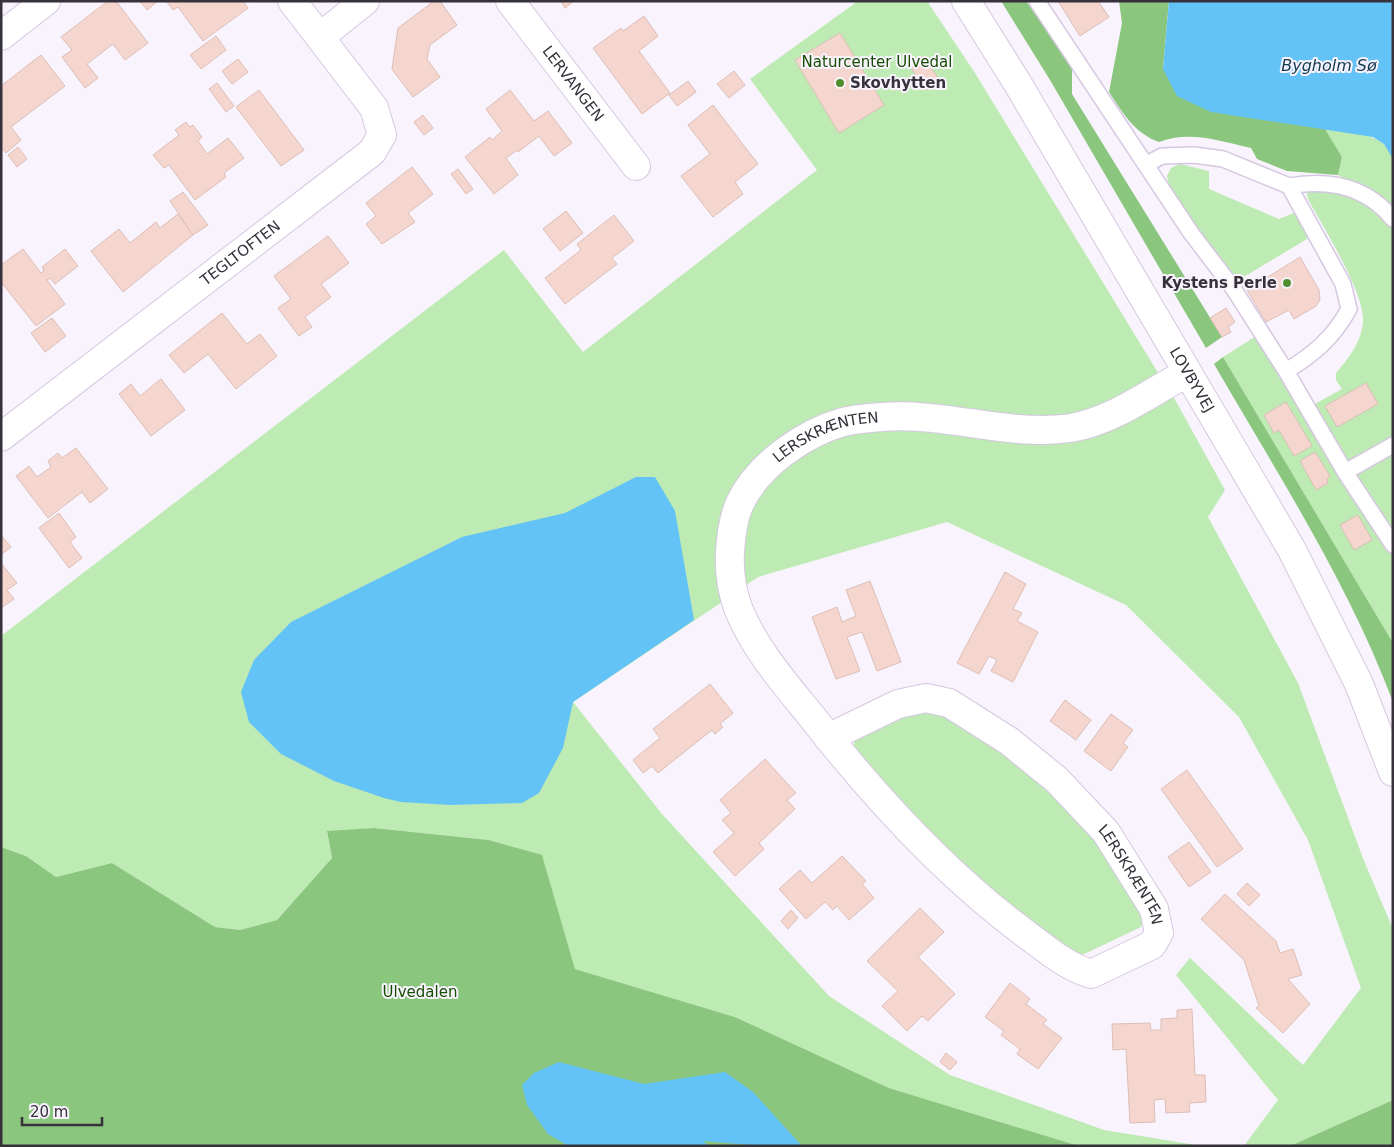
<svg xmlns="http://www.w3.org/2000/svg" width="1394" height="1147" font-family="'DejaVu Sans',sans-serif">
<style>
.green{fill:#bdebb3}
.forest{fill:#8bc67e}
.water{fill:#63c3f6}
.building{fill:#f5d6ce;stroke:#ddbeb7}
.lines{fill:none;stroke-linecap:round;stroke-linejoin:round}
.lane-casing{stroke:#d5c7e0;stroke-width:18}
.street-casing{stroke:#d5c7e0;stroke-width:30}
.secondary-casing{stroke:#d5c7e0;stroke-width:30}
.lane{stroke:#fff;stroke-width:15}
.street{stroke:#fff;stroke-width:28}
.secondary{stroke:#fff;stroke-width:28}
.poi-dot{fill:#518e2e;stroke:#f8f3fd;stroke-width:2}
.labels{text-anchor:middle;stroke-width:4;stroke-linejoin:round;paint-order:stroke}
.park-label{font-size:15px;fill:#154d02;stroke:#f8f3fd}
.street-label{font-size:15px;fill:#36313a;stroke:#f8f3fd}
.poi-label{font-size:15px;font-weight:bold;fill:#36313a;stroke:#f8f3fd;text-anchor:start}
.water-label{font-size:16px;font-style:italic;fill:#113b50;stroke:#f8f3fd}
</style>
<rect width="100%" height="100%" fill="#f8f3fd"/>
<g class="green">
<polygon points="858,1 927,1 975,73 1160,376 1082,415 1028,421 925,403 872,406 782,438 716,559 722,602 573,702 662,814 829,996 950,1075 1104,1130 1202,1146 1079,1146 889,1088 735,1017 575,969 542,856 489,840 374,828 327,832 332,858 277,920 240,930 215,927 112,863 56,877 26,856 1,847 1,636 504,250 583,352 817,170 750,79"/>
<path d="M1325,129c22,4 61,2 68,30 1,16 0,36 0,52l-15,-15 -40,-21 4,-18z"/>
<polygon points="1180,164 1209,171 1209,189 1279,219 1294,213 1308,235 1307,239 1237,281 1203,237 1169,186 1167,176 1171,168"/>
<path d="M1311,188c38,5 55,10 82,39v416l-170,-286 33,-21 48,74 38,-21 -6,-9v-7c13,-15 27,-33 27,-54 0,-29 -40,-92 -55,-120l-1,-6z"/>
<polygon points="1173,396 1225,490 1208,517 1298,683 1364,861 1393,929 1393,1100 1290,1146 1244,1146 1278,1100 1176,975 1190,958 1303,1065 1361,988 1308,840 1239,717 1126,605 947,522 758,577 742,588 742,536 751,505 775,472 826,441 880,428 970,434 1028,443 1088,435"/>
<path d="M928,712l12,1 32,16 88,68 41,48 43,74 -3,8 -63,30 -62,-43 -86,-79 -76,-86v-9c20,-15 50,-25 74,-28z"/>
</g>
<g class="forest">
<polygon points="1001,1 1026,1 1072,66 1072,94 1222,337 1206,348 1050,80"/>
<path d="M1119,1h50l-6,68 113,52 49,8 17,28 -4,18 -51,-4 -30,-12 -6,-11c-30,-7 -63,-18 -92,-6 -25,-9 -36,-29 -50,-50l13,-69z"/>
<path d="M1223,357l170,286v59c-44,-118 -116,-229 -179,-338z"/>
<polygon points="374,828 489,840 542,855 575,969 735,1017 889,1088 1079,1146 1,1146 1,847 26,856 56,877 112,863 215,927 240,930 277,920 332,858 327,831"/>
<polygon points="1393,1100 1393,1146 1290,1146"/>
</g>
<g class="water">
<polygon points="1169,1 1393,1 1393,159 1384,144 1373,137 1211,112 1177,96 1163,69"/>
<polygon points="636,477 655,477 675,511 694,620 573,702 563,748 539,793 522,803 450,805 401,802 384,798 334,781 281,754 249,722 241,692 254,660 291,622 462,537 565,513"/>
<polygon points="559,1062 644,1084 725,1072 753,1092 801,1145 763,1146 703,1141 709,1146 569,1146 548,1134 527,1105 522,1085 534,1073"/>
</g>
<g class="building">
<polygon points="108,1 116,1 148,43 125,60 113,44 87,64 98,78 85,88 62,57 72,50 61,37"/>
<polygon points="140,1 158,1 147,10"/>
<polygon points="166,1 243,1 248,8 203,41 178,7 173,10"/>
<polygon points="434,1 440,1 457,25 430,45 427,59 440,77 413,97 392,69 398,28"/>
<polygon points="561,1 574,1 565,8"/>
<polygon points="1058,1 1098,1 1109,17 1080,36"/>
<polygon points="644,16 658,36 639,51 670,93 642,114 593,48 621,28 623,31"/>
<polygon points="840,33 884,105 839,133 795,60"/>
<polygon points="216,36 226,50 201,69 190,55"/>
<polygon points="41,55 65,86 11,127 21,140 6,153 1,147 1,86"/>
<polygon points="923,56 940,81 926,90 909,65"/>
<polygon points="238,59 248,72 232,84 222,71"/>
<polygon points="734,71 745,85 729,98 717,84"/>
<polygon points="688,81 696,92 677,106 669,95"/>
<polygon points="217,83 234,106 226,112 209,89"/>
<polygon points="259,90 304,150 281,166 236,107"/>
<polygon points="510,90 534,121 548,111 572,143 554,156 539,136 518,152 517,150 506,158 518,175 494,194 465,157 490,137 492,140 502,131 486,109"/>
<polygon points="713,105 758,164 735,182 743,194 713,217 681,176 710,154 688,125"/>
<polygon points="423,115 433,128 424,135 414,122"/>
<polygon points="186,122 190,127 193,125 202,137 198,141 207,154 228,138 244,158 224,173 226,177 195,200 169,165 164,168 153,155 179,135 175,130"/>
<polygon points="18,147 27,159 17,167 8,155"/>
<polygon points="412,167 433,194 408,213 415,222 382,244 366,224 376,216 366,203"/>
<polygon points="458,169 473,189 466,194 451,174"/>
<polygon points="183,192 208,225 193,235 170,201"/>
<polygon points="566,211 583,233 560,251 543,229"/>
<polygon points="178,214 193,235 123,292 91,251 119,229 130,243 156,222 160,228"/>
<polygon points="614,215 634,241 612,258 617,264 565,304 545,278 581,250 577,244"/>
<polygon points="328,236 349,263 321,284 331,297 305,317 312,327 299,336 278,308 291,299 274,276"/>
<polygon points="23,249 41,273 44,271 42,267 65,249 78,266 55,284 50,278 47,280 65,304 36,326 1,282 1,265"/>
<polygon points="1300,257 1319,290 1320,300 1316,306 1294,319 1289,310 1266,322 1247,290"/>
<polygon points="1226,308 1235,322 1228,327 1231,332 1222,337 1210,318"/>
<polygon points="222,313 247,344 260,334 277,356 236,389 208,354 184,373 169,355"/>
<polygon points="52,318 66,336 45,352 31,333"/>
<polygon points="161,379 185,410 151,436 119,394 131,384 140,396"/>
<polygon points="1366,383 1378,404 1337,427 1325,406"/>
<polygon points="1286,402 1312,446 1294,456 1279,430 1274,433 1264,415"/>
<polygon points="76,448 108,489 90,503 82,492 48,518 16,476 29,466 37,477 51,467 48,461 58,453 62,458"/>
<polygon points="1315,452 1330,476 1327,479 1328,483 1316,490 1300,461"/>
<polygon points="59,513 76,537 70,542 82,558 69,568 39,528"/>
<polygon points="1358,515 1372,540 1354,550 1340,525"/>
<polygon points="1,535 11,547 1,555"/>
<polygon points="1,563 17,583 7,590 14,599 1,608"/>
<polygon points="1005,572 1026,584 1013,609 1022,613 1017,621 1038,632 1013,682 991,671 997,660 989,656 979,674 957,663"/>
<polygon points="870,581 901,662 877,671 862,632 847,637 860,671 836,679 812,617 837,607 842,622 856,616 846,590"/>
<polygon points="710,684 733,713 720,724 723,727 715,734 712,730 658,773 652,766 643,773 633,760 660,738 653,729"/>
<polygon points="1065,700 1091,720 1076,740 1050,721"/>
<polygon points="1111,714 1133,730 1123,743 1128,747 1111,771 1084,751"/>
<polygon points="765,759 796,793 787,800 795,809 759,843 764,849 735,876 713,852 734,833 722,820 731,813 720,800"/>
<polygon points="1187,770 1243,849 1217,867 1161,789"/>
<polygon points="1189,842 1211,872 1189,887 1168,857"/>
<polygon points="842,856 866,881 862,884 874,898 849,920 837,906 833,910 825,902 806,919 779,889 800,870 812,883"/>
<polygon points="1247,883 1260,895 1249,906 1237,894"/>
<polygon points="1225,894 1276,941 1280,953 1293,949 1302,975 1288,979 1310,1004 1283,1033 1256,1008 1259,1006 1244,960 1201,919"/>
<polygon points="920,908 944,932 918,957 955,994 928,1021 922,1016 907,1031 882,1006 898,991 867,961"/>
<polygon points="791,910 798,918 788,929 781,921"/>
<polygon points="1010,983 1030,999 1026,1004 1047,1020 1043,1024 1062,1038 1038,1069 1017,1054 1020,1049 1001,1035 1004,1031 985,1017"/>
<polygon points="1192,1009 1195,1075 1205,1075 1206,1102 1189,1103 1190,1112 1166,1113 1165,1099 1154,1100 1155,1122 1130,1123 1126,1049 1113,1050 1112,1024 1150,1023 1151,1030 1161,1030 1161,1019 1177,1018 1177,1010"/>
<polygon points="946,1053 957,1062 950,1070 940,1062"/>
</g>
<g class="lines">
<defs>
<g id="lane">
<polyline points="1037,1 1191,233 1233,288 1286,371 1345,472 1393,545"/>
<path d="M1147,164l15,-8 32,-1 29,4 66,27 54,98 6,25c-15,28 -36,46 -63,62"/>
<path d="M1289,186c40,-7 77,0 104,33"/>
<polyline points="1345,472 1393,445"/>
</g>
<g id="street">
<path id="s1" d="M510,1l126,165"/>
<polyline points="1,36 46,1"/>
<polyline points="320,37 365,1"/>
<path id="s2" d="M1,437l371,-285 10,-17 -8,-27 -82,-107"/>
<path id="s3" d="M828,738l70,-34 28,-6 23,5 60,38 48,39 49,52 48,77 5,24 -7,12 -61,29c-22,-7 -39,-20 -57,-34 -79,-57 -154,-137 -214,-213 -30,-38 -64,-74 -82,-119 -6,-17 -9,-38 -8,-56 1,-16 3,-34 10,-49 18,-38 64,-70 103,-81 12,-3 27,-4 39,-5 64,-5 126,20 189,11 42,-7 80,-36 116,-55"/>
</g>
<g id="secondary">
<path id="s4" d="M966,1l52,83 274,466 67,134 34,88"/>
</g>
</defs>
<use href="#lane" class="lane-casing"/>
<use href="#street" class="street-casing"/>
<use href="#secondary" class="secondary-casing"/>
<use href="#lane" class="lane"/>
<use href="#street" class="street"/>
<use href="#secondary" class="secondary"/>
</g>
<g class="poi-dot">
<circle cx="840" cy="83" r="5"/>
<circle cx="1287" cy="283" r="5"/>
</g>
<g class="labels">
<g class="park-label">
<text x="877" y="67">Naturcenter Ulvedal</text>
<text x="420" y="997">Ulvedalen</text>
</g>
<g class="street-label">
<text dy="5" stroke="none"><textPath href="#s1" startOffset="104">LERVANGEN</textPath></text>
<text dy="5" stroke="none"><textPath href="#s2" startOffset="302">TEGLTOFTEN</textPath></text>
<text dy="5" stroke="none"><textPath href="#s4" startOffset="441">LOVBYVEJ</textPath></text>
<text dy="5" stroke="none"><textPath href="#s3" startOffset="1266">LERSKRÆNTEN</textPath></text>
<text dy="5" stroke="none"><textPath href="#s3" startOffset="384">LERSKRÆNTEN</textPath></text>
</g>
<g class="poi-label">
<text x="850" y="88">Skovhytten</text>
<text x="1277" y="288" text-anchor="end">Kystens Perle</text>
</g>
<g class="water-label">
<text x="1329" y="71">Bygholm Sø</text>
</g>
</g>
<rect width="1394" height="1147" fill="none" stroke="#36313a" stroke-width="5"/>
<path d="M22 1117v8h80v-8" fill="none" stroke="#36313a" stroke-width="2.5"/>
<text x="30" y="1117" font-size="15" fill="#36313a" stroke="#f8f3fd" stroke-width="4" paint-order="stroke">20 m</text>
</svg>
